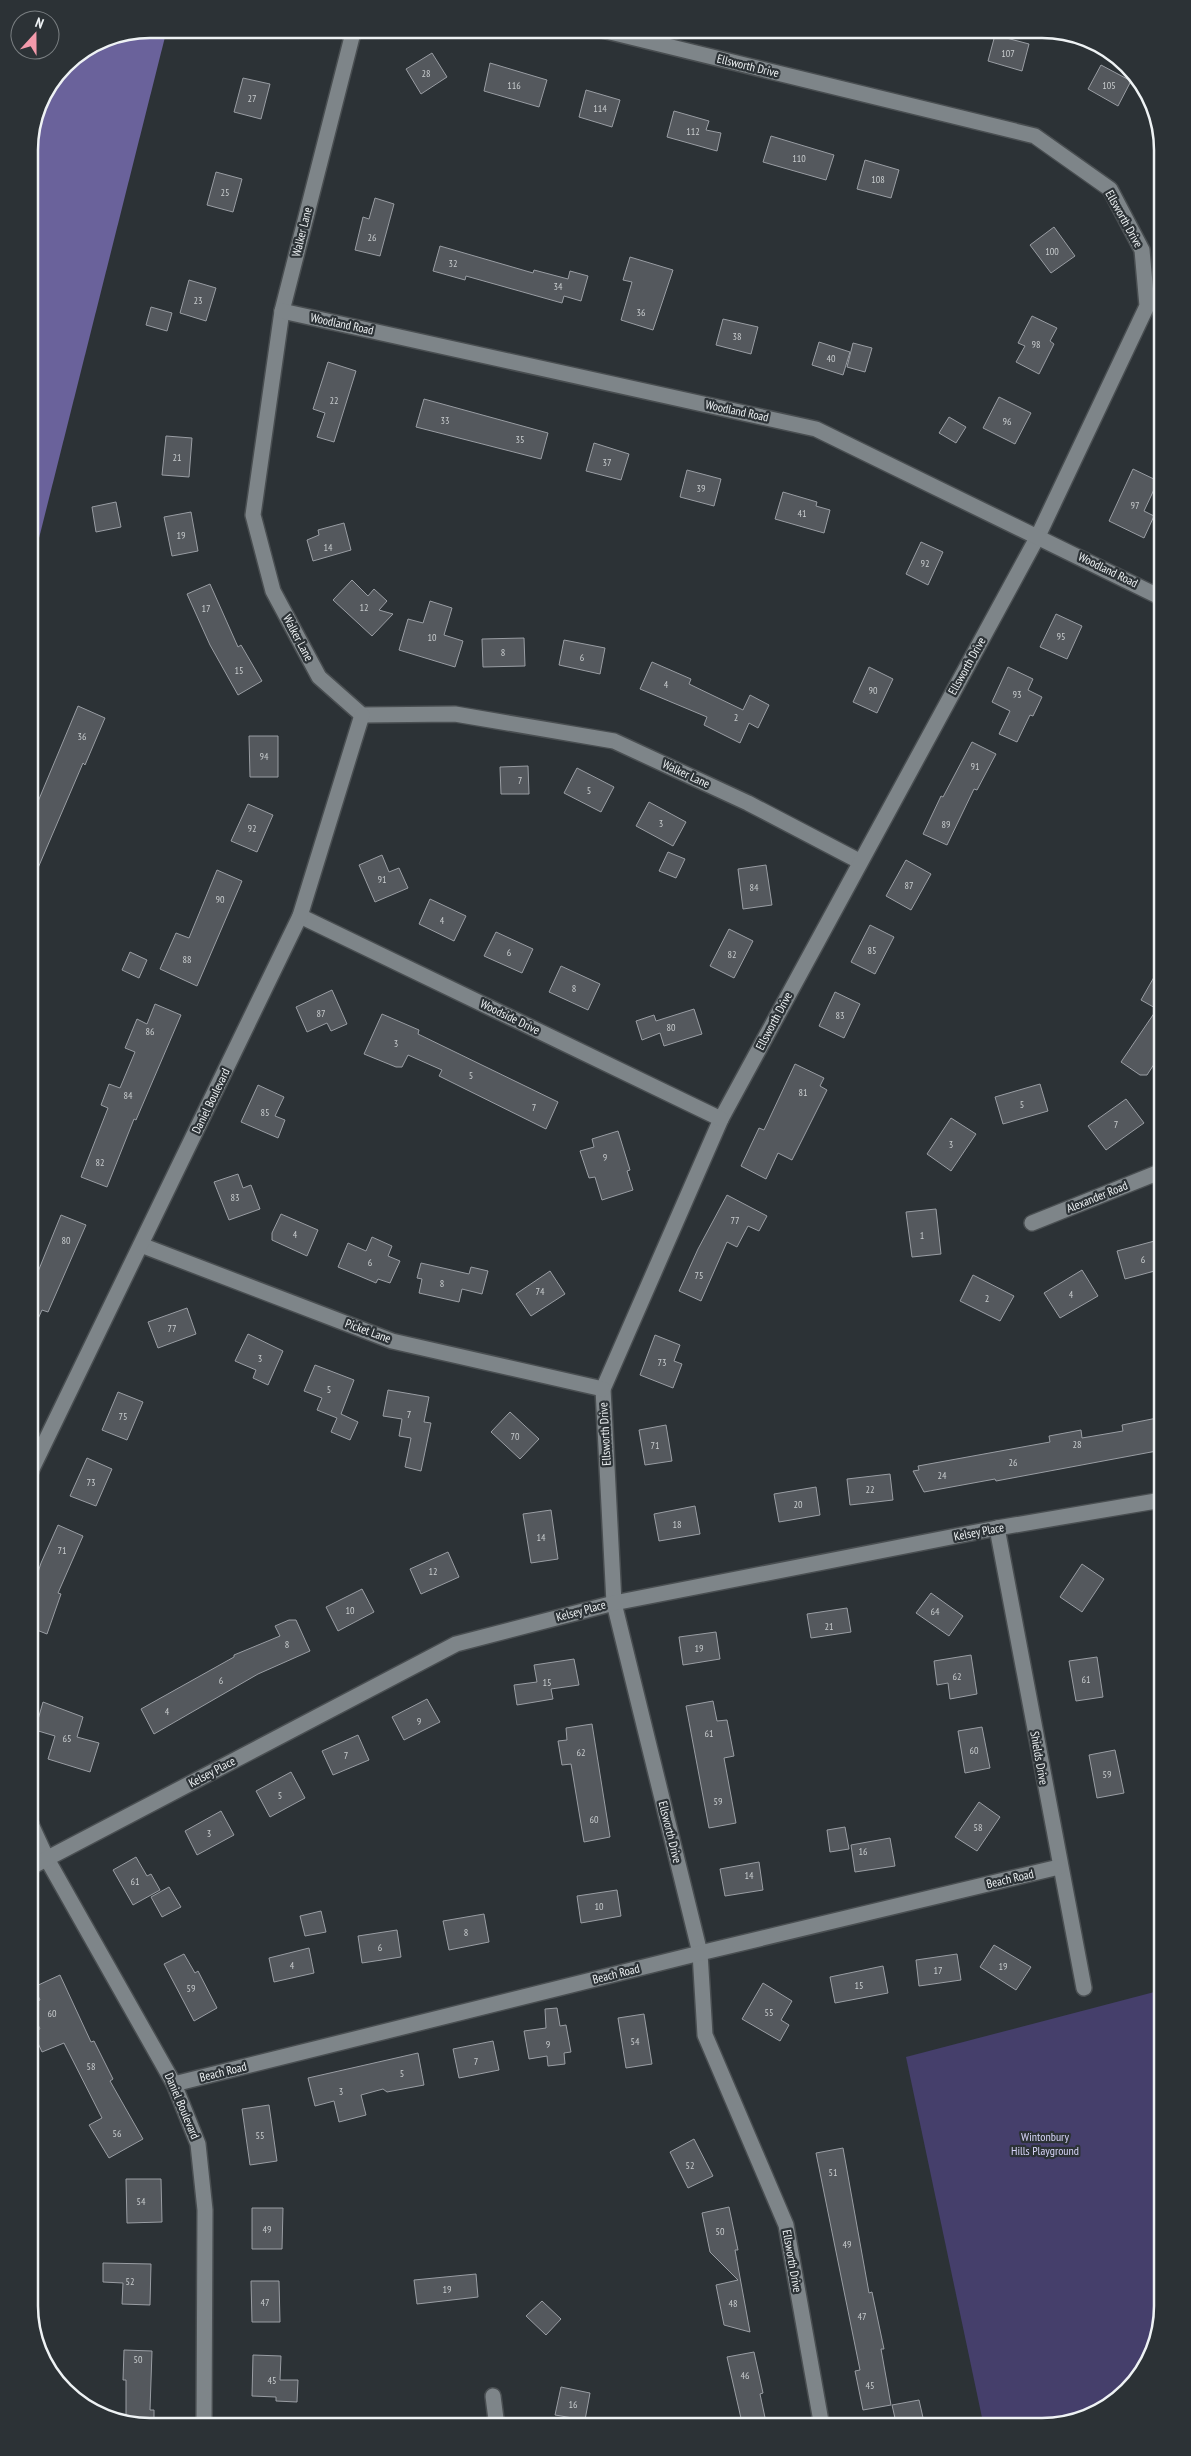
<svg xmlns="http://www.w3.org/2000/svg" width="1191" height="2456" font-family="'PT Sans Narrow',sans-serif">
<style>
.green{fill:#453f6b}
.forest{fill:#6a629b}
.building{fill:#54585d;stroke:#999da3}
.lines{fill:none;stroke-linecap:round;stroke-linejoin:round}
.street-casing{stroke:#494e51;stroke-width:18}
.street{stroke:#7e8589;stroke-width:15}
.labels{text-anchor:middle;stroke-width:4.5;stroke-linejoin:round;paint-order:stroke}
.number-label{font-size:10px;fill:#c8ccce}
.street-label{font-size:12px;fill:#eef2f4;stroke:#2c3236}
.park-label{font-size:12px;fill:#d7d5f7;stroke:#2c3236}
.rim{fill:none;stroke:#eef2f4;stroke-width:2.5}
</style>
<rect width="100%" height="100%" fill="#2c3236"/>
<polygon class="green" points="1162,1990 1162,2307 1142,2374 1088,2418 1042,2427 984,2427 906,2057"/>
<polygon class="forest" points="149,29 167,29 34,558 29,556 29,142 38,103 64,64 103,38"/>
<g class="building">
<polygon points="995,35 1029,44 1022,71 988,61"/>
<polygon points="432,53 447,77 421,94 406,69"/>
<polygon points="490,63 547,80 539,107 484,91"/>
<polygon points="1101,65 1131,81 1118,106 1088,89"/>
<polygon points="243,78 270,84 261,119 234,112"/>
<polygon points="586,90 620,100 612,127 579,117"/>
<polygon points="674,111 709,121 706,130 721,133 717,151 667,137"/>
<polygon points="771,136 834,155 826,180 763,162"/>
<polygon points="865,160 899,170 891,198 857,189"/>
<polygon points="216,172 242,179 233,212 207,205"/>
<polygon points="375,198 394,204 380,256 355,250 363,217 369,219"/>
<polygon points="1054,227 1075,256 1051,273 1030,245"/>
<polygon points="440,246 533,273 534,270 568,279 570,271 588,276 581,301 564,296 562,303 466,276 465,280 433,271"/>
<polygon points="630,257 673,270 653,330 621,320 632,282 623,280"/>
<polygon points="189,280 216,288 206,321 180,313"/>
<polygon points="151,307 172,313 167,331 146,325"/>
<polygon points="1032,316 1057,328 1050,341 1054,344 1039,374 1016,362 1025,346 1018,343"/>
<polygon points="723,319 758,327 751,354 716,345"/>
<polygon points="819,342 850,352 843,375 812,365"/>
<polygon points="853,343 872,348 865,372 847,367"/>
<polygon points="328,362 356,371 334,442 317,437 325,413 313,409"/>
<polygon points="999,397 1031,413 1015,444 983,428"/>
<polygon points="424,399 548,433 541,459 416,427"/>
<polygon points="949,417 966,427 956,443 939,433"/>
<polygon points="166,436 192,438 189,477 162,475"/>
<polygon points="594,443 629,454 621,480 586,471"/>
<polygon points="1133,469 1158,481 1144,511 1154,516 1144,538 1109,521"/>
<polygon points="687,470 721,479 714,506 680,497"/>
<polygon points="783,492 817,502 816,506 830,510 824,533 775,519"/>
<polygon points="116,502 121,527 96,532 92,507"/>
<polygon points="191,512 198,551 172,556 164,517"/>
<polygon points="344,523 351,550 313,561 307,540 319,535 318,530"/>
<polygon points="921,542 943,552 928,585 906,574"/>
<polygon points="352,580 368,596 374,589 387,601 379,610 393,614 372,636 333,600"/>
<polygon points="210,584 238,647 241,645 262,681 238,695 210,645 187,594"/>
<polygon points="430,601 452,608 444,635 463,641 455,667 399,650 408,619 423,623"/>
<polygon points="1056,614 1082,626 1067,659 1040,647"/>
<polygon points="524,638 525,666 483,667 482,639"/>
<polygon points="564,640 605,648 600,674 559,665"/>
<polygon points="652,662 691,679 689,684 743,710 750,695 769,705 758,728 749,723 740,743 704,725 707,717 640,689"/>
<polygon points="869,667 893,679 877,713 853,702"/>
<polygon points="1008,667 1033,679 1028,690 1042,697 1033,716 1030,715 1017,742 999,734 1010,711 992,702"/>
<polygon points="78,706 105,718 85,765 83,763 29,889 29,823"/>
<polygon points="249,736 278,736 278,777 250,777"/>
<polygon points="972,742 996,754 977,790 974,789 947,845 923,834 941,796 943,797"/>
<polygon points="528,766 529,794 501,794 500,767"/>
<polygon points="577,768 614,787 601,812 564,793"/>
<polygon points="649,802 686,822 673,846 636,826"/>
<polygon points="248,804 273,815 257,852 231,841"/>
<polygon points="668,852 685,859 676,878 659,871"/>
<polygon points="382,855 389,872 399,868 408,888 375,902 359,865"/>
<polygon points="906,860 931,874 911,910 886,896"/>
<polygon points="766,865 772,905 743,909 738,869"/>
<polygon points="217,870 242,881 197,986 160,969 176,933 189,938"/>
<polygon points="430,899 466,916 454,941 419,924"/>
<polygon points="870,925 894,937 875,974 851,962"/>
<polygon points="729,929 753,941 734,978 710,966"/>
<polygon points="496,932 533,949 522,973 484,956"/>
<polygon points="130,952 147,960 139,978 122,970"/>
<polygon points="1162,963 1162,1052 1147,1075 1140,1075 1121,1062 1157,1009 1141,1000"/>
<polygon points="561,966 600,984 588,1010 549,992"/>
<polygon points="332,990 347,1024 331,1031 327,1023 307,1032 296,1007"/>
<polygon points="835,992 860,1004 844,1038 819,1026"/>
<polygon points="155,1004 181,1015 136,1120 134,1119 107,1187 81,1177 108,1108 101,1105 109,1084 120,1088 135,1052 125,1048 137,1019 147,1024"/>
<polygon points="694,1009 702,1034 664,1046 660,1033 642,1040 636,1021 654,1015 656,1021"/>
<polygon points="382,1014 419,1030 418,1034 558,1102 546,1129 439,1076 442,1070 408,1055 402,1067 396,1067 364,1054"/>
<polygon points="795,1064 824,1078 820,1086 827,1090 792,1160 778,1153 766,1179 741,1166 759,1128 764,1130"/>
<polygon points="1040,1084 1048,1111 1003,1124 995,1097"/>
<polygon points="258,1085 284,1097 275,1116 285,1120 278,1138 241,1122"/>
<polygon points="1126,1099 1144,1123 1106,1150 1088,1126"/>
<polygon points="951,1118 976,1134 951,1171 927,1154"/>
<polygon points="618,1131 630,1170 627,1171 633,1190 602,1200 595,1177 589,1178 580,1151 594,1147 592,1139"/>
<polygon points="238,1174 243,1188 251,1185 260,1209 229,1220 214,1182"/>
<polygon points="727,1195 767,1216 759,1231 748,1226 737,1247 727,1242 701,1301 679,1291 698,1249"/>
<polygon points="936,1209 941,1254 912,1257 906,1212"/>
<polygon points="281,1214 318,1230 307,1256 272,1240 272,1233"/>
<polygon points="61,1215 86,1225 48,1312 42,1310 29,1339 29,1282 33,1284"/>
<polygon points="372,1237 392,1246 388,1256 400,1261 390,1283 378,1279 376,1283 338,1267 348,1243 366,1251"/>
<polygon points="1162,1239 1162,1269 1125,1279 1117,1251"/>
<polygon points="421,1263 469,1274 471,1267 488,1271 482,1294 462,1289 459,1302 419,1293 422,1279 417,1278"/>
<polygon points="1082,1270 1098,1296 1060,1318 1044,1293"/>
<polygon points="550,1271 565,1294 531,1316 516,1294"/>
<polygon points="973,1275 1014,1296 1000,1321 960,1301"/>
<polygon points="187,1308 196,1334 158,1348 148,1322"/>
<polygon points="248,1334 283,1351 268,1385 253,1378 256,1370 235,1361"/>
<polygon points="655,1335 680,1345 674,1361 682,1364 673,1388 640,1375"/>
<polygon points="315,1365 354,1380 341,1414 358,1422 350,1440 331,1432 337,1418 317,1410 322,1398 304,1391"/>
<polygon points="388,1390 429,1397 424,1422 431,1423 421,1471 405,1467 411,1438 399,1436 402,1419 383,1416"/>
<polygon points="118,1392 143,1402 127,1440 102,1430"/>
<polygon points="510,1412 539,1439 520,1459 491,1432"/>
<polygon points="1162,1417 1162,1450 996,1481 995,1479 924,1492 913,1471 919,1470 918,1466 1050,1442 1049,1436 1081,1430 1082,1438 1123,1431 1122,1425"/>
<polygon points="666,1425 672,1461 645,1465 639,1430"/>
<polygon points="87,1458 112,1469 96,1506 70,1496"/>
<polygon points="890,1474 893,1500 850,1505 847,1479"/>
<polygon points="816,1487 820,1515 779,1522 774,1494"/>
<polygon points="695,1506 700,1534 659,1541 654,1514"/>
<polygon points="551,1510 558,1559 531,1563 523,1514"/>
<polygon points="58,1525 83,1536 58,1593 61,1594 47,1634 29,1627 29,1600 41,1563"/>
<polygon points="448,1552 459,1577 421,1594 410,1569"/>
<polygon points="1082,1564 1104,1579 1082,1612 1060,1597"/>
<polygon points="362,1589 374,1612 338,1631 326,1607"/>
<polygon points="931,1593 963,1616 949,1636 916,1613"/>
<polygon points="847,1608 851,1632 811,1638 807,1614"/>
<polygon points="289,1620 296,1620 310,1651 258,1674 154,1734 141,1709 234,1657 234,1655 280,1636 275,1626"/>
<polygon points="716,1632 720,1659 683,1665 679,1637"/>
<polygon points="971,1655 977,1694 950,1699 948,1683 937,1685 934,1661"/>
<polygon points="1097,1657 1103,1697 1076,1701 1069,1661"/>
<polygon points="574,1659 579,1685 551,1689 553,1699 517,1705 514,1685 537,1682 534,1665"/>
<polygon points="427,1699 440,1722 404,1740 392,1717"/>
<polygon points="713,1701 717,1721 727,1720 734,1756 724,1758 736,1823 709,1828 686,1706"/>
<polygon points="43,1702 83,1717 77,1737 99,1743 90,1772 48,1759 55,1736 35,1730"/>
<polygon points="592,1724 610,1837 584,1842 571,1764 562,1765 558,1741 567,1740 566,1728"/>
<polygon points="982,1727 990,1768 965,1773 958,1731"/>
<polygon points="358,1735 369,1760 333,1775 322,1751"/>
<polygon points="1115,1750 1124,1793 1097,1798 1089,1755"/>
<polygon points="291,1772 305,1798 270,1817 256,1791"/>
<polygon points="979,1802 1000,1817 977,1851 955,1837"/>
<polygon points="221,1811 234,1835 197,1855 185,1831"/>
<polygon points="845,1827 849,1849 830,1852 827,1830"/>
<polygon points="890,1838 895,1866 855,1872 851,1845"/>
<polygon points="136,1857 147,1876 151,1874 160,1890 133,1905 113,1870"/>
<polygon points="759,1862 763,1890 725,1896 720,1869"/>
<polygon points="169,1887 181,1907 162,1917 151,1897"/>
<polygon points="617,1890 621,1916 581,1923 577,1896"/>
<polygon points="321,1911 326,1932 305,1936 300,1916"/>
<polygon points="484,1914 489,1942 449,1950 443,1921"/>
<polygon points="397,1930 401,1957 362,1963 358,1936"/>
<polygon points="994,1945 1031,1967 1016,1990 980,1967"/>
<polygon points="309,1948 314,1973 274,1982 269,1958"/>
<polygon points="184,1954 195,1973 198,1971 217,2008 194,2021 164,1964"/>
<polygon points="957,1954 961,1980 919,1986 916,1960"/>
<polygon points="883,1966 888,1993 835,2003 830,1977"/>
<polygon points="60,1975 91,2042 94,2041 113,2079 110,2081 143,2139 109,2158 89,2125 102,2118 64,2043 42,2052 33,2032 40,2029 29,2005 40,2000 34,1987"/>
<polygon points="763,1983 792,2001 781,2020 789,2025 780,2041 742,2019"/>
<polygon points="557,2008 560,2026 566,2025 571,2052 564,2053 565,2064 548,2066 547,2056 529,2059 524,2031 546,2028 545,2009"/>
<polygon points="644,2014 652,2064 626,2068 618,2018"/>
<polygon points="493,2041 499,2070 459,2078 453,2049"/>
<polygon points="418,2053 424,2085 387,2092 383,2089 361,2095 366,2115 339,2122 334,2101 315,2106 308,2078"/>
<polygon points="269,2105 277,2161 250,2165 242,2109"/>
<polygon points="694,2139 713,2176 688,2188 670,2152"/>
<polygon points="843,2148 869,2293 872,2292 884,2349 881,2349 891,2405 863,2410 855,2371 860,2370 816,2153"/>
<polygon points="126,2179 161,2179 162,2222 127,2223"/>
<polygon points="729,2207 738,2250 735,2250 750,2332 724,2325 716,2285 738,2280 710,2252 702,2213"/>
<polygon points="252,2208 283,2208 282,2249 252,2249"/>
<polygon points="103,2263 151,2264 150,2305 122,2304 123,2283 103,2282"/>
<polygon points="476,2274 478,2297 417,2304 414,2280"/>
<polygon points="251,2281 279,2281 280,2322 252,2322"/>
<polygon points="542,2301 561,2319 546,2335 526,2316"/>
<polygon points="124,2350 152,2351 150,2410 154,2410 154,2427 142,2427 126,2422 126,2380 123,2380"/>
<polygon points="754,2352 763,2393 760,2394 767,2427 743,2427 727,2357"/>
<polygon points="253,2355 281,2356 280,2380 298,2380 297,2402 276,2401 276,2397 252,2396"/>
<polygon points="561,2387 590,2393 585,2420 555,2415"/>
<polygon points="919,2400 924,2422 897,2427 892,2405"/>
</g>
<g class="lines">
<defs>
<g id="street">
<polyline points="354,29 282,311 253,515 273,591 319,677 362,715 455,714 614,741 748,803 859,861"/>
<polyline points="598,29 1035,136 1110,189 1142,250 1147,306 1038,536 721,1119 603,1389 614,1603 700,1953 705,2035 786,2225 822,2427"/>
<polyline points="282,311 816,429 1162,598"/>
<polyline points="300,916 721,1119"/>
<polyline points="1032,1223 1162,1171"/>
<polyline points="141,1245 392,1341 603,1389"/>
<polyline points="29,1475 300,916 362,715"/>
<polyline points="997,1528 1084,1988"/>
<polyline points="29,1820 47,1859 174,2084 198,2144 205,2210 204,2427"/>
<polyline points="29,1868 456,1644 614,1603 997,1528 1162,1500"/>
<polyline points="174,2084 700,1953 1059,1867"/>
<polyline points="493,2396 497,2427"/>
</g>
</defs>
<use href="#street" class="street-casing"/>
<use href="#street" class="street"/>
</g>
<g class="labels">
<g class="number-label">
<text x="1008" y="57">107</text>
<text x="426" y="77">28</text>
<text x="514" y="89">116</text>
<text x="1109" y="89">105</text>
<text x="252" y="102">27</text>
<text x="600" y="112">114</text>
<text x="693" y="135">112</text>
<text x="799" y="162">110</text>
<text x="878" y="183">108</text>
<text x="225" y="196">25</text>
<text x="372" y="241">26</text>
<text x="1052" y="255">100</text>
<text x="453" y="267">32</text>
<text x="558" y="290">34</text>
<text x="198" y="304">23</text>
<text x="641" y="316">36</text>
<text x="737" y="340">38</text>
<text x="1036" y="348">98</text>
<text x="831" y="362">40</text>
<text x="334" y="404">22</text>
<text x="445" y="424">33</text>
<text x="1007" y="425">96</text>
<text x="520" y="443">35</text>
<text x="177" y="461">21</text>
<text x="607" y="466">37</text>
<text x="701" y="492">39</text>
<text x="1135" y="509">97</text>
<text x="802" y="517">41</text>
<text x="181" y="539">19</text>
<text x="328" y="551">14</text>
<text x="925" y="567">92</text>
<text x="364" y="611">12</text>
<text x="206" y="612">17</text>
<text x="1061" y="640">95</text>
<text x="432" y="641">10</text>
<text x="503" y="656">8</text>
<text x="582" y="661">6</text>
<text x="239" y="674">15</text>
<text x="666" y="688">4</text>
<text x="873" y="694">90</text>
<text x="1017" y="698">93</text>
<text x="736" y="721">2</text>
<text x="82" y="740">36</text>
<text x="264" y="760">94</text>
<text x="975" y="770">91</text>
<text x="520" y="784">7</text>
<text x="589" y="794">5</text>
<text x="661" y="827">3</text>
<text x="946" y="828">89</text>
<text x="252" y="832">92</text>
<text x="382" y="883">91</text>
<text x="909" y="889">87</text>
<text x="754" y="891">84</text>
<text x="220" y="903">90</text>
<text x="442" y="924">4</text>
<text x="872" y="954">85</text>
<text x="509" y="956">6</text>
<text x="732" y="958">82</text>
<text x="187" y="963">88</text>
<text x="574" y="992">8</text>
<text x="321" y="1017">87</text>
<text x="840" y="1019">83</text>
<text x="671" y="1031">80</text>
<text x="150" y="1035">86</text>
<text x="396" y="1047">3</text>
<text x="471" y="1079">5</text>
<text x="803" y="1096">81</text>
<text x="128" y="1099">84</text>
<text x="1022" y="1108">5</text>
<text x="534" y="1111">7</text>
<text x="265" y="1116">85</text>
<text x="1116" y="1128">7</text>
<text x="951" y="1148">3</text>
<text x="605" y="1161">9</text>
<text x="100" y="1166">82</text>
<text x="235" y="1201">83</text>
<text x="735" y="1224">77</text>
<text x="295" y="1238">4</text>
<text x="922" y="1239">1</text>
<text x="66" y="1244">80</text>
<text x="1143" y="1263">6</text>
<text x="370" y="1266">6</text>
<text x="699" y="1279">75</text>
<text x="442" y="1287">8</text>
<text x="540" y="1295">74</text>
<text x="1071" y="1298">4</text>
<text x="987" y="1302">2</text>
<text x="172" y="1332">77</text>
<text x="260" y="1362">3</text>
<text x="662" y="1366">73</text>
<text x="329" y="1393">5</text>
<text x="409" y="1418">7</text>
<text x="123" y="1420">75</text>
<text x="515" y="1440">70</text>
<text x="1077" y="1448">28</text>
<text x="655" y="1449">71</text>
<text x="1013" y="1466">26</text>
<text x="942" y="1479">24</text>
<text x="91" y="1486">73</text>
<text x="870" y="1493">22</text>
<text x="798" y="1508">20</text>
<text x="677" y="1528">18</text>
<text x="541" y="1541">14</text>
<text x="62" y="1554">71</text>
<text x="433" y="1575">12</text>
<text x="350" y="1614">10</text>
<text x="935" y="1615">64</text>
<text x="829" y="1630">21</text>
<text x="287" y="1648">8</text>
<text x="699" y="1652">19</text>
<text x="957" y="1680">62</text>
<text x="1086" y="1683">61</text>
<text x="221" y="1684">6</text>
<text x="547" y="1686">15</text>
<text x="167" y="1715">4</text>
<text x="419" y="1725">9</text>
<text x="709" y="1737">61</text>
<text x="67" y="1742">65</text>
<text x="974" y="1754">60</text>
<text x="581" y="1756">62</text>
<text x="346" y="1759">7</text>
<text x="1107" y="1778">59</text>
<text x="280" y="1799">5</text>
<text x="718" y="1805">59</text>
<text x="594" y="1823">60</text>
<text x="978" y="1831">58</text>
<text x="209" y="1837">3</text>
<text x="863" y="1855">16</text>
<text x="749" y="1879">14</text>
<text x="135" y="1885">61</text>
<text x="599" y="1910">10</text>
<text x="466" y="1936">8</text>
<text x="380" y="1951">6</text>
<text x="292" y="1969">4</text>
<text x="1003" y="1970">19</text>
<text x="938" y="1974">17</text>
<text x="859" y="1989">15</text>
<text x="191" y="1992">59</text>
<text x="769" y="2016">55</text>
<text x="52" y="2017">60</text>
<text x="635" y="2045">54</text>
<text x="548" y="2048">9</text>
<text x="476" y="2065">7</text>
<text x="91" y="2070">58</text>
<text x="402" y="2077">5</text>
<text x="341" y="2095">3</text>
<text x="117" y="2137">56</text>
<text x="260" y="2139">55</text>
<text x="690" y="2169">52</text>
<text x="833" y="2176">51</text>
<text x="141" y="2205">54</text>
<text x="267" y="2233">49</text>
<text x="720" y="2235">50</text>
<text x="847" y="2248">49</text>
<text x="130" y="2285">52</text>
<text x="447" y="2293">19</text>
<text x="265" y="2306">47</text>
<text x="733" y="2307">48</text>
<text x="862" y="2320">47</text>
<text x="138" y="2363">50</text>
<text x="745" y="2379">46</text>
<text x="272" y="2384">45</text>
<text x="870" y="2389">45</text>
<text x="573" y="2408">16</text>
</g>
<g class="street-label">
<text transform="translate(748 66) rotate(14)" y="4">Ellsworth Drive</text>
<text transform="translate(1124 219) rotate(61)" y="4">Ellsworth Drive</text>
<text transform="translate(302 232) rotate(-76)" y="4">Walker Lane</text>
<text transform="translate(342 324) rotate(12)" y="4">Woodland Road</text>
<text transform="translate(737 411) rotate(12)" y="4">Woodland Road</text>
<text transform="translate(1108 570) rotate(26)" y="4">Woodland Road</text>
<text transform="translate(298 638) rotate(62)" y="4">Walker Lane</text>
<text transform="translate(967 666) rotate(-61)" y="4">Ellsworth Drive</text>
<text transform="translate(686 774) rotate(25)" y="4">Walker Lane</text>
<text transform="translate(510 1017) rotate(26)" y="4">Woodside Drive</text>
<text transform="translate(774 1021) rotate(-62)" y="4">Ellsworth Drive</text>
<text transform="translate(211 1101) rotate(-64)" y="4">Daniel Boulevard</text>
<text transform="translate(1097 1197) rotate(-22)" y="4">Alexander Road</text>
<text transform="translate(368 1331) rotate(20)" y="4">Picket Lane</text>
<text transform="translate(605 1434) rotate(-93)" y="4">Ellsworth Drive</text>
<text transform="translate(979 1532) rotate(-11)" y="4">Kelsey Place</text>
<text transform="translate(581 1611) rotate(-15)" y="4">Kelsey Place</text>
<text transform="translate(1039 1758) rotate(80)" y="4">Shields Drive</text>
<text transform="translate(212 1772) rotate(-28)" y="4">Kelsey Place</text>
<text transform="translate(670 1832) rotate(76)" y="4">Ellsworth Drive</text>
<text transform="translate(1010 1879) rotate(-13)" y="4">Beach Road</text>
<text transform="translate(616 1974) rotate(-14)" y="4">Beach Road</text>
<text transform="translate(223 2072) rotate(-14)" y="4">Beach Road</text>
<text transform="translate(182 2106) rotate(67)" y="4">Daniel Boulevard</text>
<text transform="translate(792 2261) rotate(80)" y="4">Ellsworth Drive</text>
</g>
<g class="park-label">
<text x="1045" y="2141">Wintonbury<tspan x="1045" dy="14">Hills Playground</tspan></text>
</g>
</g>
<path d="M0 0H1191V2456H0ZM150 38H1042A112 112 0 0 1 1154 150V2306A112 112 0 0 1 1042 2418H150A112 112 0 0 1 38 2306V150A112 112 0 0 1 150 38Z" fill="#2c3236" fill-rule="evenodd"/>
<path class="rim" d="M150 38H1042A112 112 0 0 1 1154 150V2306A112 112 0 0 1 1042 2418H150A112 112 0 0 1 38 2306V150A112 112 0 0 1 150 38Z"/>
<g transform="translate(35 35) rotate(21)"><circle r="24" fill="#2c3236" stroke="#7a7f82"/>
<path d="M0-4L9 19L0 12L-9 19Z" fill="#f39aab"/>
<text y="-8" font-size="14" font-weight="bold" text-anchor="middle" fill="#eef2f4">N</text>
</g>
</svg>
